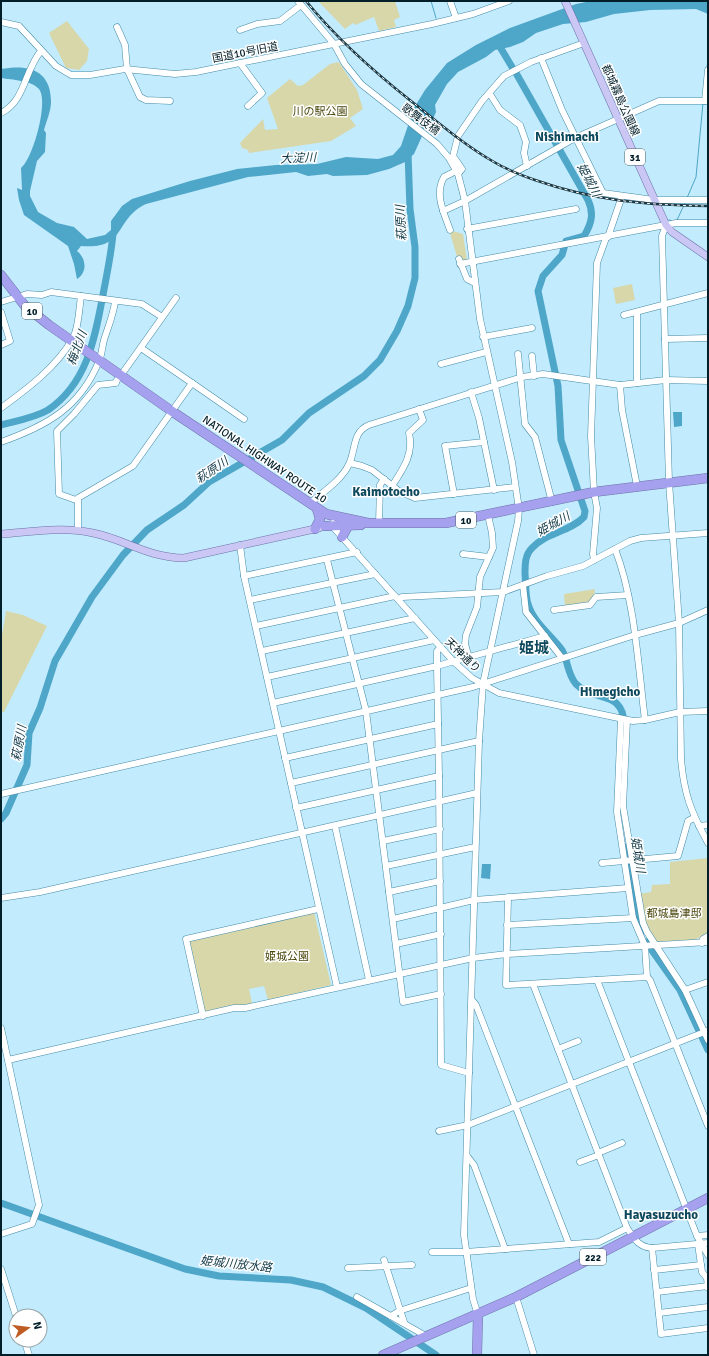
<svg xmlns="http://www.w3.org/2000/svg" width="709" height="1356" font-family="Signika,'Noto Sans JP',sans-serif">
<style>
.green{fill:#d8d7aa}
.water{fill:#4ea6c8}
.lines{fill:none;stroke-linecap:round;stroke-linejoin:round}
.stream{stroke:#4ea6c8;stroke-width:1}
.river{stroke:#4ea6c8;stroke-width:7}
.minor-casing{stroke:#448ba7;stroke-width:7}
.major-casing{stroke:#6c73a9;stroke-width:8}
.highway-casing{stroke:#6c73a9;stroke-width:10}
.minor{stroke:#fff;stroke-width:6}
.major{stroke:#cac7f5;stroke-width:7}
.highway{stroke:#a6a1ee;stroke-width:9}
.rail-casing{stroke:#1a3844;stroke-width:2.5}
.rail{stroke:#fff;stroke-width:1;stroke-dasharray:3;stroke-linecap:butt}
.labels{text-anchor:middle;stroke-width:3;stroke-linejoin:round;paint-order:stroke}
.shield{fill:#fff;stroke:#4d6269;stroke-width:1}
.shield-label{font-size:10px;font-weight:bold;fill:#011e29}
.street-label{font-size:11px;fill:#011e29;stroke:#fff}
.park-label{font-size:11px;fill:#4a470b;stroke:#fff}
.water-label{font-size:12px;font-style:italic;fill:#113948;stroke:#fff}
.quarter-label{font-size:13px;font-weight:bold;fill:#0d485c;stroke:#fff}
.district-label{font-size:15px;font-weight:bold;fill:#0d485c;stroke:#fff}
</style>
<rect width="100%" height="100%" fill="#c2ebfd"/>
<g class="green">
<polygon points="318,1 395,1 400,17 394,20 396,27 379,31 374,17 355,25 353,23 345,29"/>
<polygon points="67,21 89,49 87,61 79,70 66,68 49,33"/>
<polygon points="339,62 357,90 363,109 350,118 356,126 331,141 249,153 248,150 242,148 240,143 263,119 265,130 278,129 267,98 290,79 298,86 303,85 330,64"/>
<polygon points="449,230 463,234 467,260 461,261 458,260"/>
<polygon points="632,284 635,300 616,304 613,288"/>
<polygon points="595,589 594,596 587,604 565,608 564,594"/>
<polygon points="6,611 23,615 47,626 4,712 1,712 1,641"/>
<polygon points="708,858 708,935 693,940 655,942 648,933 639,894 651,892 652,885 670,884 670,862"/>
<polygon points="314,912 331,985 268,1000 264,986 249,989 252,1003 204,1014 187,941"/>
</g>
<g class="water">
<path d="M591,1h117v13l-12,-5 -46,1 -36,4 -28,8 -23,2 -27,9 -13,9 -13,5 -15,3 -9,7 -28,15 -11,12 -12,21 1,7 -7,16 -6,6 -9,20 -9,8 -16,7 -22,6 -34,1 -6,-2 -19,2 -12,-4 -48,5 -102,27c-32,15 -19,46 -65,42l-4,5c9,7 11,21 0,28l-3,-15 -6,-18 -44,-31 -5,-15 -2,-12 5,2 -1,-22c12,-9 28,-67 18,-79 -8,-9 -27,-9 -38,-11v-9c28,-5 50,1 50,33 0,9 -5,20 -7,28l2,3 -1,19 -8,9 -7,30v5l8,16 19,11 17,4 13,12 18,-4 6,-5v-9l11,-15 10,-7 58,-18 47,-12 39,-4 41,-1 29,-7 32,2 15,-4 8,-9 13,-38 11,-18 22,-27 29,-18 34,-17 66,-24z"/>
<polygon points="673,412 682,412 682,426 674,427"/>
<polygon points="482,864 491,864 490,879 481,878"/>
</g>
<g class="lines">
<g class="stream">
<polyline points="431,1 436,18"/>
<polyline points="707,68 708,58"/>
<polyline points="687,198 696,177 703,103"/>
<polyline points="669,220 674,221"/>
<polyline points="677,220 685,203"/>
</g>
<g class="river">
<polyline points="497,42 512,67"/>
<path d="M516,73l72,127c6,13 4,23 -4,36l-18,5 -4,14 -19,21 -5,15 20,95 3,54 24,71 -1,6c-14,15 -39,16 -52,31 -7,7 -7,16 -7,26 1,9 0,21 3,30 5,18 23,31 34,46 6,10 5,24 14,34 18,19 48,5 48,41"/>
<path d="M1,425c15,-4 33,-7 47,-15 38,-26 46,-68 54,-110 4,-22 9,-44 11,-66"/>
<polyline points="1,819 6,813 27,765 29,733 40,708 55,661 92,597 123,555 147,530 184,505 209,482 282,440 309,413 364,376 380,360 397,331 408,306 415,278 415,247 410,209 408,153"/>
<polyline points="625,847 641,933"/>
<polyline points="646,942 680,990 708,1050"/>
<polyline points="1,1203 185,1269 219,1276 291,1280 323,1287 366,1308 436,1355"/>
</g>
<defs>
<g id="minor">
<polyline points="298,1 334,44 345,64 361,84 437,144 449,158 458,174 465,201 480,319 512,462 519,509 518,521 483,684 479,741 464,1235 473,1299 478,1315"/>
<polyline points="450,1 456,18"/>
<polyline points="1,22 19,26 56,66 71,75 90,75 125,69 175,74 196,72 432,24 473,14 509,1"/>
<polyline points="117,27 125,45 127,69 140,97 146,100 170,101"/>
<polyline points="240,30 257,24 280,21 301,5"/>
<polyline points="541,58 562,110 603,193 654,200 708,200"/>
<polyline points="240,63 262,93 248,106"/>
<polyline points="490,94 500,110 520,125 526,142 524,153 527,166"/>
<polyline points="705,101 708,70"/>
<path d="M1,113c25,-13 23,-42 40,-62"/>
<polyline points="458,174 462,169 453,156 458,136 482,101 504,76 531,62 584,43"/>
<polyline points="443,211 465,201 575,138 659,101 708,101"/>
<path d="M666,225l-4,11 7,246 10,141 2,136c3,35 10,53 27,84"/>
<polyline points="467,229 576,209"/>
<path d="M450,230c-6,-17 -16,-36 -6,-53l12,-6"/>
<polyline points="608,237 622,196"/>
<polyline points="459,259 467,279 475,283"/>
<polyline points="460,264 676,223 708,223"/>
<polyline points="1,302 27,294 42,295 51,292 142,304 162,317"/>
<polyline points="1,312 10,341 1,345"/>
<polyline points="637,312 637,383"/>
<polyline points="624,315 708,293"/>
<polyline points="483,337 532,328"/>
<polyline points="665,339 708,338"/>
<polyline points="141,348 192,383"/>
<polyline points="518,354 525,424 535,437 552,502"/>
<polyline points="532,356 534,376"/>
<polyline points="441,364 486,352"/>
<polyline points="124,371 176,298"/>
<polyline points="620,385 622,410 637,486"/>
<polyline points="471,392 479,418 494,490"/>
<path d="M1,408c26,-19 56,-41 72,-70 6,-11 6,-29 8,-42"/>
<path d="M1,442c45,-16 79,-34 98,-81 3,-7 3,-14 5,-21 4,-13 9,-24 11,-38"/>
<polyline points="350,463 362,466 372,470 399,491 415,498 515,487"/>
<path d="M392,486c11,-17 22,-32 17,-53l14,-13 -4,-11"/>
<polyline points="454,494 445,446 484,442"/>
<polyline points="76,500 59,494 57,431 74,414 98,385 116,383 117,380"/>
<path d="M309,504c14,-12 33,-24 40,-40 7,-14 3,-32 20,-39l153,-48 21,-3 77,11 46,-5 42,1"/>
<polyline points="333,523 333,527 454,662 472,678 499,693 633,721 645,720 680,712 708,711"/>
<polyline points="379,524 380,485 384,479"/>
<polyline points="78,530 78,498 133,466 192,383 244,419"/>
<polyline points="240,545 244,576 337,987"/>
<path d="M615,549c20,51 23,116 30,171"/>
<polyline points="463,554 489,557"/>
<polyline points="327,560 366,711 403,1002 441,994"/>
<polyline points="594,560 593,554 597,508 594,492 591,436 597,263 606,238"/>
<polyline points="244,576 357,552"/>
<polyline points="523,585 526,612 562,658"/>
<polyline points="398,599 402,597 503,592 547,576 583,566 630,541 641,538 708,533"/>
<polyline points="250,600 375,574"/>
<polyline points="554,610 590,605 596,597 628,595"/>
<polyline points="256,626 395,596"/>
<polyline points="441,647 437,651 437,666 439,776 441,1065 469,1073"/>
<polyline points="262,651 415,618"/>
<polyline points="469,658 465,644 466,635 477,607 480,577 493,548 492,533 488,515"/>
<polyline points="267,677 434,640"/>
<polyline points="273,703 437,666 545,636"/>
<polyline points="621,719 617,812 633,918 645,946 647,977 650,980 708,1126"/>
<polyline points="627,720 623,806 643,923 647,932 685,990 708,1040"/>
<polyline points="285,758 438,724"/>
<polyline points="291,783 479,741"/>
<polyline points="1,794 473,687 635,635 679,623 708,610"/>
<polyline points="296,808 439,776"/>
<polyline points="335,826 369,980"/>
<polyline points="699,826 708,825"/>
<polyline points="383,841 440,829"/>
<polyline points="602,863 678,856 688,821 694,818"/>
<polyline points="386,866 475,847"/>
<polyline points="389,892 440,881"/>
<polyline points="508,897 506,985 647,977"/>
<polyline points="1,898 40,892 477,793"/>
<polyline points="393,919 474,900 628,888"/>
<polyline points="507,925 633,918"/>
<polyline points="702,943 703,939 708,936"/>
<polyline points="396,944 441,934"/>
<polyline points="597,980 697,1236 708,1255"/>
<path d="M533,984l94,244c7,10 11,19 25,20l56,-5"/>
<polyline points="685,990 708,982"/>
<polyline points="472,1000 476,1005 569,1244"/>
<polyline points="203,1016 186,939 318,909"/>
<polyline points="1,1028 39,1205 32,1224 1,1234"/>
<polyline points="558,1049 578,1041"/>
<polyline points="8,1060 234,1008 245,1008 473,958 507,954 708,942"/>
<polyline points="439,1131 468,1125 707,1031"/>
<polyline points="598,1153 622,1143"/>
<polyline points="467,1156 474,1165 505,1249"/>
<polyline points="580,1162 599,1155"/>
<polyline points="697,1236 708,1235"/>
<polyline points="698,1244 702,1272 707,1278 708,1288"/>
<polyline points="652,1248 661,1334 708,1328"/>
<polyline points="432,1252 465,1252 599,1242 627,1228"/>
<polyline points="384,1260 404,1322"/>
<polyline points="348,1268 412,1265"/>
<polyline points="1,1269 16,1316"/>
<polyline points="654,1270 701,1265"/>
<polyline points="657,1292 708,1286"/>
<polyline points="357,1297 426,1336"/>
<polyline points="516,1297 534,1355"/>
<polyline points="659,1313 708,1307"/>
<polyline points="391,1316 399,1311 471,1288"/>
<polyline points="24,1340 29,1355"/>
</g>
<g id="major">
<polyline points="565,1 666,225 672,232 708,257"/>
<path d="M1,534c30,-2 62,-8 92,-1 34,7 53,24 91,25l135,-30"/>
</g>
<g id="highway">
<polyline points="1,275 25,306 49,325 173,412 326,514 368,523 446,523 594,492 708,478"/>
<polyline points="325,526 361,525"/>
<polyline points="315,529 320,519 317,509"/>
<polyline points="342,537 348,526"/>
<polyline points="383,1355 516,1297 708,1198"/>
<polyline points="477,1355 478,1315"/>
</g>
</defs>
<use href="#minor" class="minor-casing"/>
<use href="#major" class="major-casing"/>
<use href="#highway" class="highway-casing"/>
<use href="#minor" class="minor"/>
<use href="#major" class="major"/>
<use href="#highway" class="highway"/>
<defs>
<path id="rail" d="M306,1c31,38 67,70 105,100 27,21 53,44 83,61 13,8 27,13 41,18 60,21 110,25 173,26"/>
</defs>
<use href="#rail" class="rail-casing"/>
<use href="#rail" class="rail"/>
</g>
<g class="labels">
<g class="shield">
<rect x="625" y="149" width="20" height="16" rx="3"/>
<rect x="22" y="303" width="20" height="16" rx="3"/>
<rect x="456" y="512" width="20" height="16" rx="3"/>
<rect x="580" y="1249" width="26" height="16" rx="3"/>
</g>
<g class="shield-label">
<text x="635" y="161">31</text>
<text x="32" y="315">10</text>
<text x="466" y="524">10</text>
<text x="593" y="1261">222</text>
</g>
<g class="street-label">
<text transform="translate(245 52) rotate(-11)" y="4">国道10号旧道</text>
<text transform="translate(621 100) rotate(66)" y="4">都城霧島公園線</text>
<text transform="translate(421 119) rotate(37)" y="4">歌舞伎橋</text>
<text transform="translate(265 459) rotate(34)" y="4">NATIONAL HIGHWAY ROUTE 10</text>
<text transform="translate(463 655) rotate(44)" y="4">天神通り</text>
</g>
<g class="park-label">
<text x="320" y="115">川の駅公園</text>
<text x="674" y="917">都城島津邸</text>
<text x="287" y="960">姫城公園</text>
</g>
<g class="water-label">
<text transform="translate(298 158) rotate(-2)" y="4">大淀川</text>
<text transform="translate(589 180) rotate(62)" y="4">姫城川</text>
<text transform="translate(401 223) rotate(-93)" y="4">萩原川</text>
<text transform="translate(77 348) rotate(-70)" y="4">梅北川</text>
<text transform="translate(212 470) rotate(-34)" y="4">萩原川</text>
<text transform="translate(553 524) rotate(-29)" y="4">姫城川</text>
<text transform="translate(19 743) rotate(-80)" y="4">萩原川</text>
<text transform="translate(638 855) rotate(81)" y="4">姫城川</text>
<text transform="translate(236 1264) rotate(6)" y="4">姫城川放水路</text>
</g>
<g class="quarter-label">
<text x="567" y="141">Nishimachi</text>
<text x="386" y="496">Kaimotocho</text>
<text x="610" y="696">Himegicho</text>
<text x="661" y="1219">Hayasuzucho</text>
</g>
<g class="district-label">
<text x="534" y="653">姫城</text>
</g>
</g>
<rect width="709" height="1356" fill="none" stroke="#011e29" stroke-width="4"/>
<g transform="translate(28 1328) rotate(76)"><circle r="19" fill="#ffffff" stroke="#99a5a9"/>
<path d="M0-3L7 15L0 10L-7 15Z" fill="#bf5c23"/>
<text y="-6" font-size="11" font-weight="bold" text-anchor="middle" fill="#011e29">N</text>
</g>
</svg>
